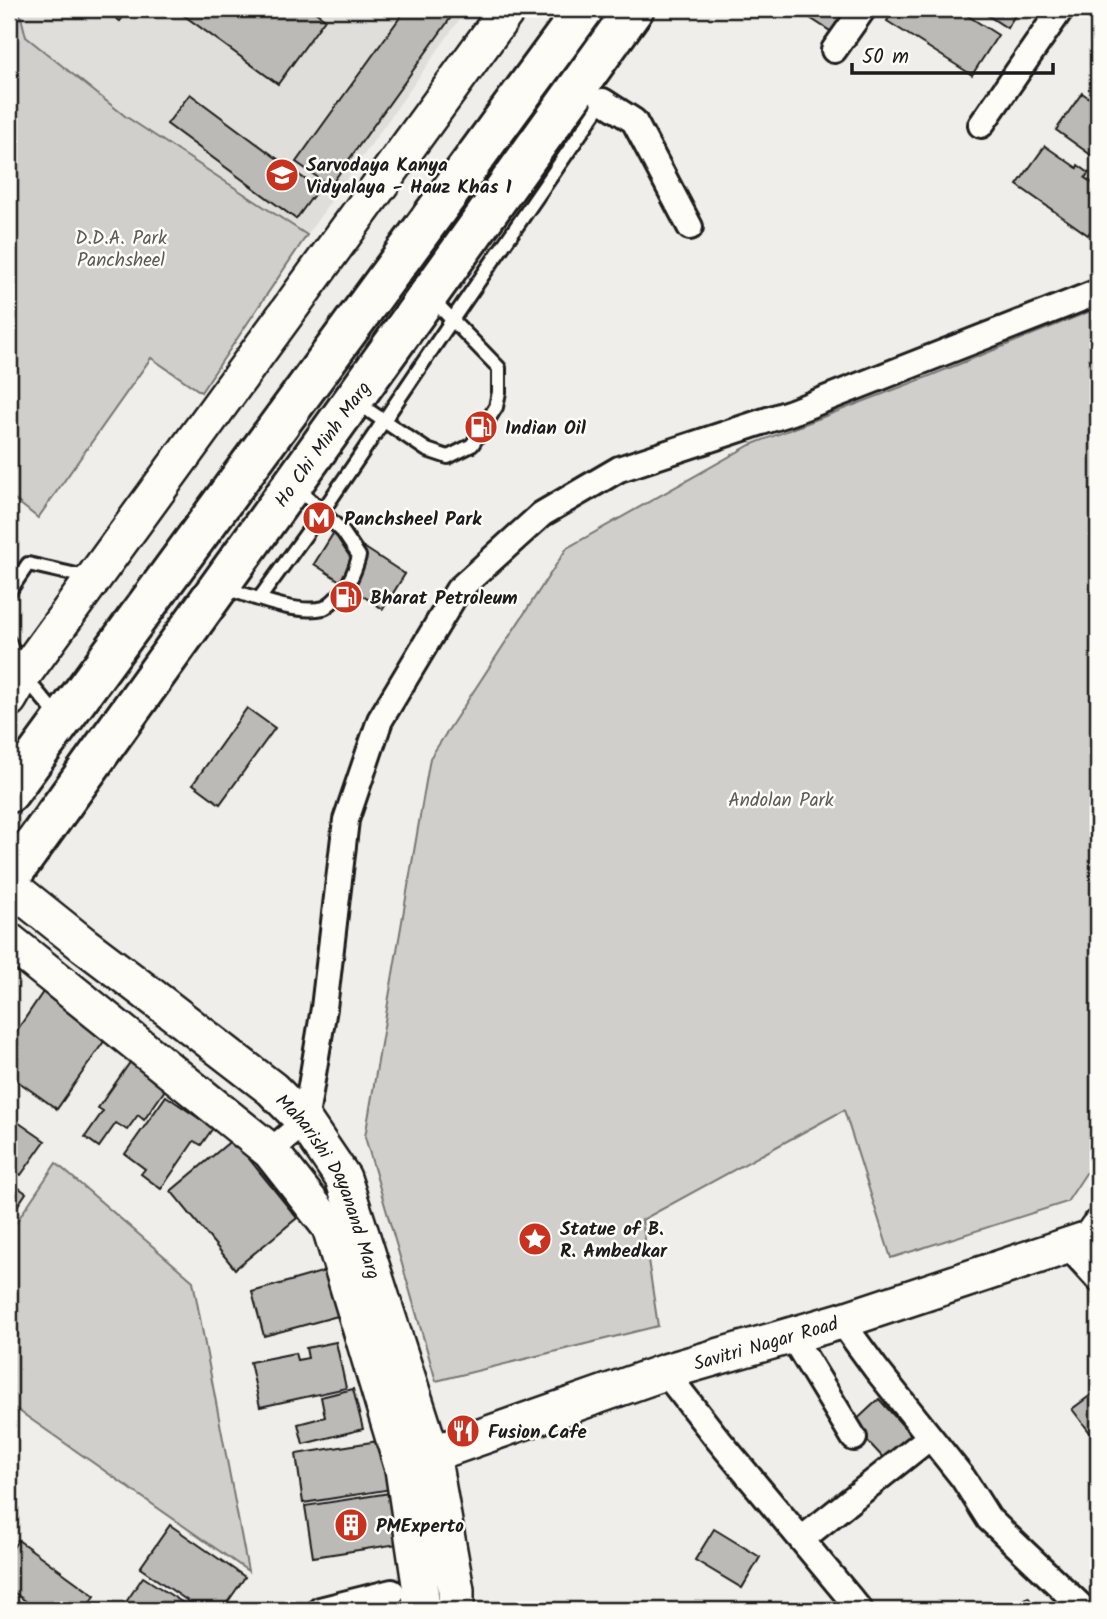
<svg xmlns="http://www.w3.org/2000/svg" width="1107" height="1619" font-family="Kalam,sans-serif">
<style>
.built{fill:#e0deda}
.green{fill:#d0cfcc;stroke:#767674;stroke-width:2}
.building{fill:#bbbab6;stroke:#1c1c1c;stroke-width:2}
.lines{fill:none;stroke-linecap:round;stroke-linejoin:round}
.lane-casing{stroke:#1c1c1c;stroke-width:18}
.street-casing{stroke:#1c1c1c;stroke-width:30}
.secondary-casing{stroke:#1c1c1c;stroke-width:40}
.primary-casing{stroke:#1c1c1c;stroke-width:44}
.lane{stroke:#fdfcf7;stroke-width:12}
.street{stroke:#fdfcf7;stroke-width:24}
.secondary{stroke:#fdfcf7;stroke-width:35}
.primary{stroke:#fdfcf7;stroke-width:38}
.labels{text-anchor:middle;stroke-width:5;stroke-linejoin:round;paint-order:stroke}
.poi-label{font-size:19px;font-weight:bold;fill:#1c1c1c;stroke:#fdfcf7;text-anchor:start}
.park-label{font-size:19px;fill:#5b5b5a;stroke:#fdfcf7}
.street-label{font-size:19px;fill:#1c1c1c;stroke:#fdfcf7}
</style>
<rect width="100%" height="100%" fill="#f0eeea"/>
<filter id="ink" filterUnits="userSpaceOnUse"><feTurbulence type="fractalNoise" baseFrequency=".0143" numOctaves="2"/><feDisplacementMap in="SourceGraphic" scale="14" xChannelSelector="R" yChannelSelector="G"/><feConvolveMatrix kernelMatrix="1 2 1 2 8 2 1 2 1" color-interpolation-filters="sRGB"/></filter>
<g filter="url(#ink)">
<polygon class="built" points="19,9 467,9 307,235 125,116 26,37"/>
<g class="green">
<polygon points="9,9 19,9 26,37 125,116 307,235 201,392 151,358 38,518 9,495"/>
<polygon points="1098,308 1098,1155 1067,1202 891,1258 844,1110 642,1220 658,1326 436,1381 365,1137 430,758 567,548 750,445 927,377"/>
<polygon points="56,1163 193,1281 248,1571 9,1404 9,1233"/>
</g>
<g class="building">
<polygon points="103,9 129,9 120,21"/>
<polygon points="175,9 311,9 325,19 278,84"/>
<polygon points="406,9 457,9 330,186 296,162"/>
<polygon points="796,9 851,9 835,34"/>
<polygon points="894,9 957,9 998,35 972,75 887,21"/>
<polygon points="978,9 1019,9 1007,28"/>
<polygon points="1098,76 1098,96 1089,89"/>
<polygon points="1082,93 1098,104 1098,160 1056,130"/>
<polygon points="190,94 318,189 296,219 167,124"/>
<polygon points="1045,146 1077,168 1078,165 1089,173 1085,178 1098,187 1098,220 1088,235 1017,185"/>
<polygon points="336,529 405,574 383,609 314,564"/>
<polygon points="247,708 275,728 220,804 193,784"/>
<polygon points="43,992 107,1037 57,1109 9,1075 9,1042"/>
<polygon points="131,1061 167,1087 144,1120 138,1115 127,1130 116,1123 99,1147 85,1137 103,1111 98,1108"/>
<polygon points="166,1096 213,1128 201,1145 194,1141 161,1189 141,1174 145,1169 125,1154"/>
<polygon points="9,1116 45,1141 21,1175 9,1167"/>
<polygon points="233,1139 297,1218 235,1269 171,1191"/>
<polygon points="9,1181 26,1193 9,1218"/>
<polygon points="332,1269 345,1314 264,1336 252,1292"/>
<polygon points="336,1342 346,1388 260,1407 250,1362 295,1353 297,1360 308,1358 306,1348"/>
<polygon points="353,1389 363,1429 303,1444 298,1424 325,1417 321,1397"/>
<polygon points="1095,1392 1098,1397 1098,1443 1072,1409"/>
<polygon points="879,1399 913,1437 887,1462 852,1424"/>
<polygon points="391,1439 398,1488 303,1503 296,1454"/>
<polygon points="390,1493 398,1544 313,1557 305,1506"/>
<polygon points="170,1525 245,1577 222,1610 201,1610 140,1568"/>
<polygon points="714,1529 760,1557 742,1588 695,1560"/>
<polygon points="18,1540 95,1596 85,1610 38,1610 9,1589 9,1554"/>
<polygon points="143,1577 194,1610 125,1610 122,1608"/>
<polygon points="1028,1597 1038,1610 1009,1610"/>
</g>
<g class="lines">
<defs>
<g id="lane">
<polyline points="356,402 427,450 448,457 472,445 496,407 499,392 499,368 432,299"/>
<path d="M223,587c28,9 72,28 101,21 3,-1 5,-4 8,-6 15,-13 22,-27 27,-46l-16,-24 -46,-45"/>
<polyline points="9,592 28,564 90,578"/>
<polyline points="259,599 322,512 452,320 603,101 599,99"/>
<polyline points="9,642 23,675 60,719"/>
</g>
<g id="street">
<polyline points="834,50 863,9"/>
<polyline points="603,101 634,121 690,227"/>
<polyline points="981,125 1061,9"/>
<polyline points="270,1151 305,1122 324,1008 346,820 380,720 458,590 542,514 619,469 792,412 1098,292"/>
<polyline points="1068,1246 1098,1279"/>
<polyline points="841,1321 876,1369 963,1478 989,1519 1085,1610"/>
<polyline points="792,1336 854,1438"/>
<polyline points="665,1372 716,1437 860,1610"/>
<polyline points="802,1539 930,1437"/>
<polyline points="320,1610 392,1592"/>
</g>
<g id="secondary">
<polyline points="9,699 23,675 508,9"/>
<path id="s1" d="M9,885l75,60 74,56 114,88 33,33 38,56 89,276 24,136v20"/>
<polyline points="9,941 270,1151 330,1227 403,1469 420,1584 421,1610"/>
<path id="s2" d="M412,1464l20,-10 233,-82 176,-51 250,-83 7,-10"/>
</g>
<g id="primary">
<polyline points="9,793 584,9"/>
<path id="s3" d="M9,879l625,-870"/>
</g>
</defs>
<use href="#lane" class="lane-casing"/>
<use href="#street" class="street-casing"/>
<use href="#secondary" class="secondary-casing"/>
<use href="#primary" class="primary-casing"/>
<use href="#lane" class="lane"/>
<use href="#street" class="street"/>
<use href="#secondary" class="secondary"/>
<use href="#primary" class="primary"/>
</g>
</g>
<defs>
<symbol id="school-disc" viewBox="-11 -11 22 22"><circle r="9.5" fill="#c8321e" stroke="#fdfcf7"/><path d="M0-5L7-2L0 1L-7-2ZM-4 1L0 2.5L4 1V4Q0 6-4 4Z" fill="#fff"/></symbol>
<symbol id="fuel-disc" viewBox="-11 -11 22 22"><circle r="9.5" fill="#c8321e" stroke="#fdfcf7"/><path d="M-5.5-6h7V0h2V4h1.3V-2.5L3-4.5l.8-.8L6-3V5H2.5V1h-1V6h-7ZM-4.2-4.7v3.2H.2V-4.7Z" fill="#fff"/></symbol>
<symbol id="metro-disc" viewBox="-11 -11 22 22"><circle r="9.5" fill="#c8321e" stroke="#fdfcf7"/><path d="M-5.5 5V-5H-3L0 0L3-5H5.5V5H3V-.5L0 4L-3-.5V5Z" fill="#fff"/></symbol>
<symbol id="sight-disc" viewBox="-11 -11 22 22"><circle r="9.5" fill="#c8321e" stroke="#fdfcf7"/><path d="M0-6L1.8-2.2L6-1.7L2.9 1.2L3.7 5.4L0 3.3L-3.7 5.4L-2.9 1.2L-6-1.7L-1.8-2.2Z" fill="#fff"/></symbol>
<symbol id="restaurant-disc" viewBox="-11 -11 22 22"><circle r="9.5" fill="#c8321e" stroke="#fdfcf7"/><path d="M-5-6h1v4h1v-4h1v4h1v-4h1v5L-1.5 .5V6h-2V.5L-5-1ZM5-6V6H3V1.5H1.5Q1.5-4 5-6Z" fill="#fff"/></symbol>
<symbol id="building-disc" viewBox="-11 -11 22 22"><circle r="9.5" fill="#c8321e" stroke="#fdfcf7"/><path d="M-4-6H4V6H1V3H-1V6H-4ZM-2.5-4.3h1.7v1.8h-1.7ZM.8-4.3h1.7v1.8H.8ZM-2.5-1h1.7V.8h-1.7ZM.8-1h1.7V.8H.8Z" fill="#fff"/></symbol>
</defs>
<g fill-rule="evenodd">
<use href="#school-disc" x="263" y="156" width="38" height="38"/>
<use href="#fuel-disc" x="462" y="408" width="38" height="38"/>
<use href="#metro-disc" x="300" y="499" width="38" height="38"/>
<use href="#fuel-disc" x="327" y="578" width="38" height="38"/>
<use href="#sight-disc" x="516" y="1220" width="38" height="38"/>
<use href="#restaurant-disc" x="444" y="1412" width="38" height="38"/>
<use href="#building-disc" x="332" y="1506" width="38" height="38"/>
</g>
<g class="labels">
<g class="poi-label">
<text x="306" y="171">Sarvodaya Kanya<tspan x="306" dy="22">Vidyalaya - Hauz Khas 1</tspan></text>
<text x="505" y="434">Indian Oil</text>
<text x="344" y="525">Panchsheel Park</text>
<text x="370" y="604">Bharat Petroleum</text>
<text x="560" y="1235">Statue of B.<tspan x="560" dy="22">R. Ambedkar</tspan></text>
<text x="488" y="1438">Fusion Cafe</text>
<text x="376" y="1532">PMExperto</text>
</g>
<g class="park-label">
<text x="121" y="244">D.D.A. Park<tspan x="121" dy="22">Panchsheel</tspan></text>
<text x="781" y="806">Andolan Park</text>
</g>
<g class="street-label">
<text dy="7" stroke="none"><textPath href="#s3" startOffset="536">Ho Chi Minh Marg</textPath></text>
<text dy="7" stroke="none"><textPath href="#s1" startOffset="448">Maharishi Dayanand Marg</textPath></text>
<text dy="7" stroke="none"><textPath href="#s2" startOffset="374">Savitri Nagar Road</textPath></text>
</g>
</g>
<rect width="1107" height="1619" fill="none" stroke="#fdfcf7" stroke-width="35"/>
<rect x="18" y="18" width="1072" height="1584" fill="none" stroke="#1c1c1c" stroke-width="2.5" filter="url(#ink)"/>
<path d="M852 63v10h201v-10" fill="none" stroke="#1c1c1c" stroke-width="3.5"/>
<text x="862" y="63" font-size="21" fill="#1c1c1c" stroke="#fdfcf7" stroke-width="5" paint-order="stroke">50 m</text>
</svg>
